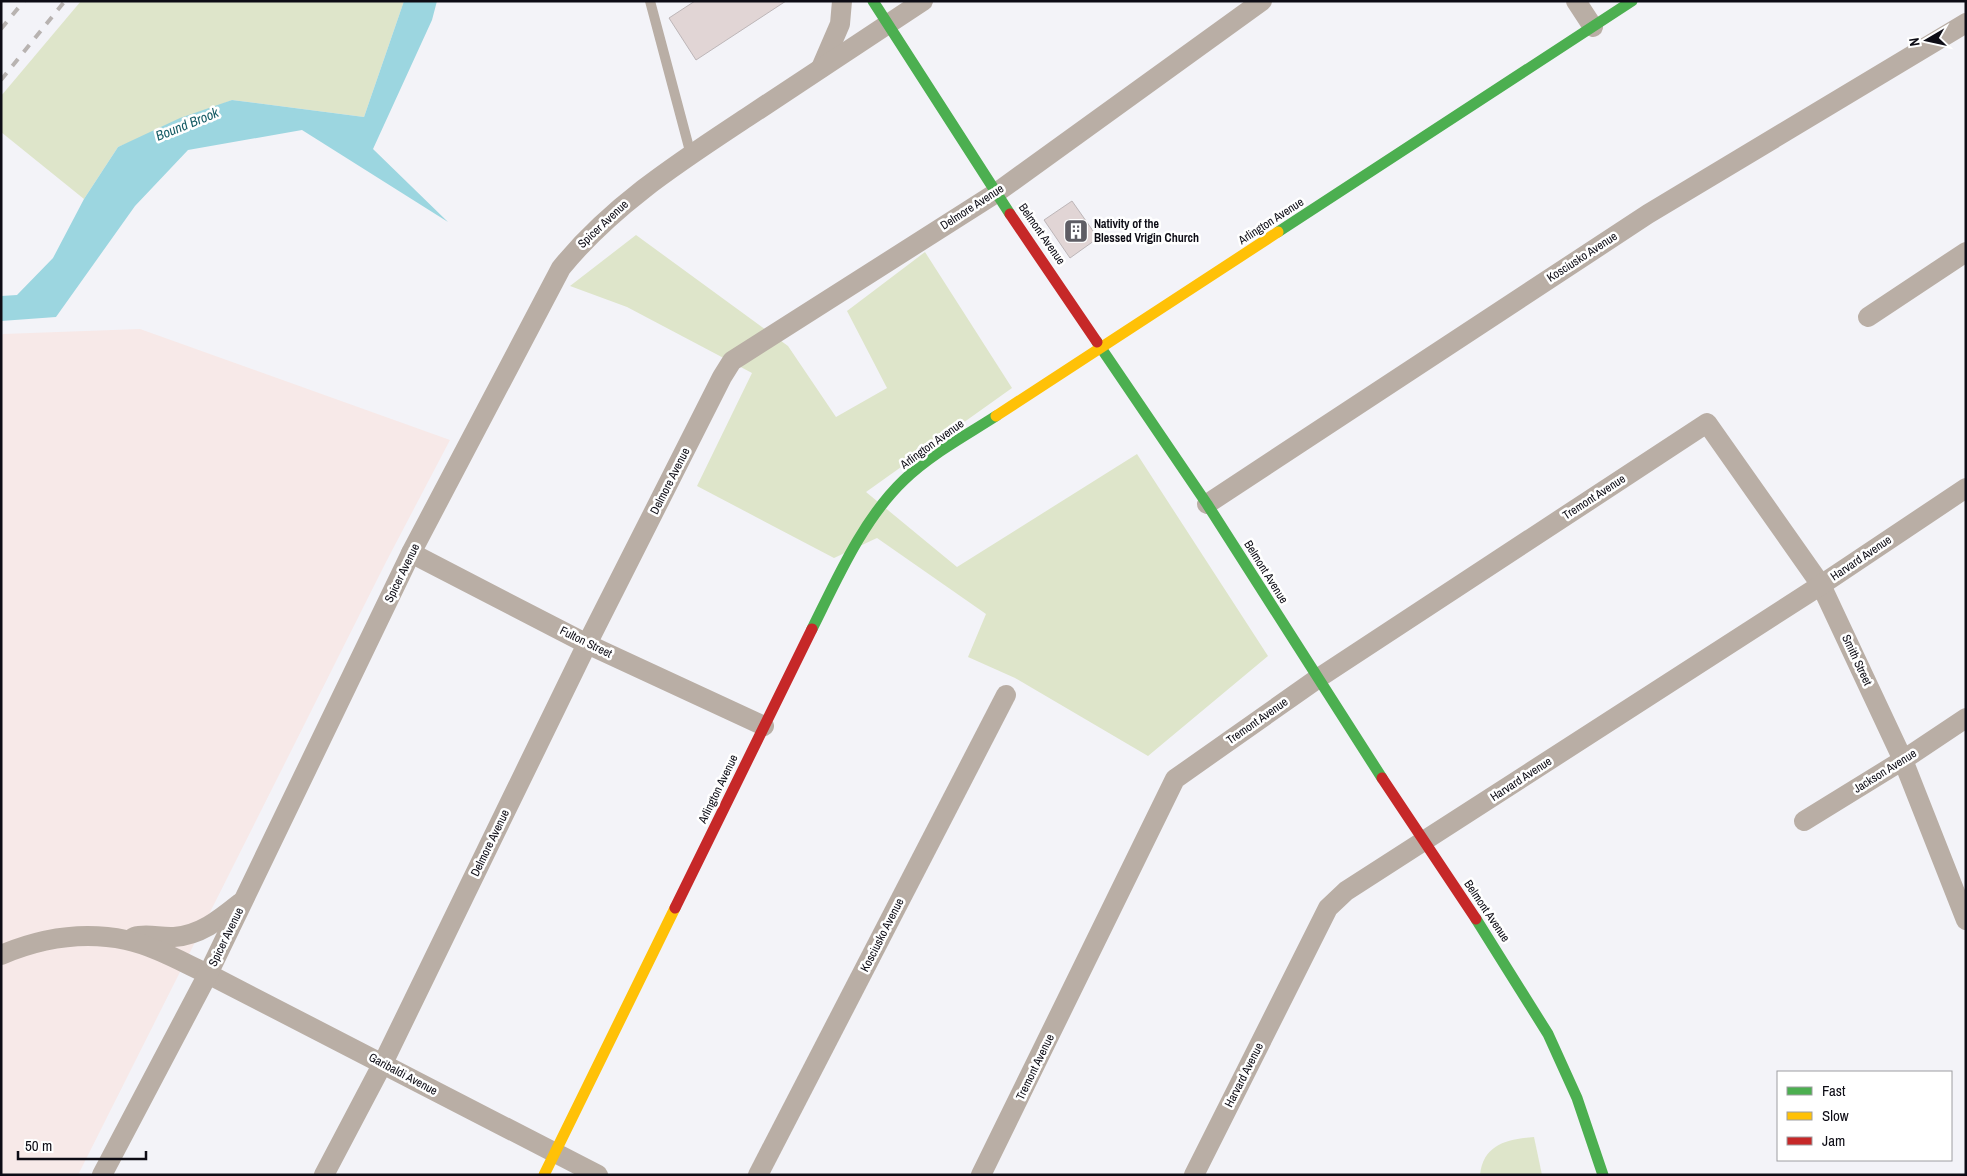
<svg xmlns="http://www.w3.org/2000/svg" width="1967" height="1176" font-family="'Archivo Narrow',sans-serif">
<style>
.industrial{fill:#f7e9e8}
.green{fill:#dee5ca}
.water{fill:#9cd6e0}
.building{fill:#e1d5d5;stroke:#bdb6b8}
.lines{fill:none;stroke-linecap:round;stroke-linejoin:round}
.lane{stroke:#b9aea5;stroke-width:10}
.street{stroke:#b9aea5;stroke-width:20}
.fast{stroke:#4caf50;stroke-width:11}
.slow{stroke:#ffc107;stroke-width:11}
.jam{stroke:#c62828;stroke-width:11}
.rail{stroke:#b8b3b1;stroke-width:4;stroke-dasharray:9 9;stroke-linecap:butt}
.labels{text-anchor:middle;stroke-width:5;stroke-linejoin:round;paint-order:stroke}
.street-label{font-size:12px;fill:#0d0c15;stroke:#fff}
.poi-label{font-size:12px;font-weight:bold;fill:#0d0c15;stroke:#fff;text-anchor:start}
.water-label{font-size:14px;font-style:italic;fill:#165c65;stroke:#fff}
</style>
<rect width="100%" height="100%" fill="#f3f3f8"/>
<polygon class="industrial" points="140,329 450,440 386,562 78,1175 1,1175 1,336 3,334"/>
<g class="green">
<polygon points="81,1 404,1 364,117 232,100 118,147 84,199 1,132 1,96"/>
<polygon points="636,235 788,346 836,417 887,388 847,311 925,252 1012,388 866,492 957,567 1137,454 1268,656 1148,756 1015,678 968,657 986,614 877,538 834,558 697,486 752,373 627,307 570,286"/>
<path d="M1534,1137l8,38h-62c3,-31 28,-36 54,-38z"/>
</g>
<polygon class="water" points="404,1 437,1 432,20 373,149 448,222 302,130 188,150 135,206 56,317 1,321 1,296 17,295 53,258 84,199 118,147 180,118 232,100 364,117"/>
<g class="building">
<polygon points="695,1 786,1 696,60 669,18"/>
<polygon points="1072,201 1098,238 1070,258 1044,220"/>
</g>
<g class="lines">
<polyline class="lane" points="650,1 691,155"/>
<g class="street">
<polyline points="1576,1 1593,27"/>
<polyline points="821,68 840,24 842,1"/>
<polyline points="1868,317 1966,252"/>
<polyline points="1207,504 1648,214 1966,23"/>
<polyline points="411,553 587,644 764,726"/>
<polyline points="1804,821 1903,760 1966,718"/>
<path d="M134,937c13,-4 26,1 40,0 27,-2 46,-18 66,-34"/>
<path d="M1,955c40,-17 82,-24 125,-15 28,6 56,22 82,34l390,201"/>
<path d="M102,1175l106,-201 203,-421 150,-285c52,-64 120,-107 188,-152 58,-38 116,-77 174,-115"/>
<polyline points="324,1175 383,1063 587,644 722,377 732,361 996,193 1262,1"/>
<polyline points="758,1175 1006,695"/>
<polyline points="981,1175 1175,779 1317,679 1707,423 1821,585 1903,760 1966,920"/>
<polyline points="1194,1175 1328,908 1346,891 1821,585 1966,488"/>
</g>
<g class="fast">
<polyline points="873,1 1010,214"/>
<polyline points="1278,232 1632,1"/>
<polyline points="1097,342 1207,504 1382,778"/>
<path d="M812,629c25,-50 51,-110 92,-149 27,-26 61,-44 92,-64"/>
<polyline points="1476,919 1548,1034 1577,1098 1603,1175"/>
</g>
<g class="slow">
<polyline points="996,416 1278,232"/>
<polyline points="544,1175 675,908"/>
</g>
<g class="jam">
<polyline points="1010,214 1097,342"/>
<polyline points="1382,778 1476,919"/>
<polyline points="675,908 812,629"/>
</g>
<g class="rail">
<polyline points="1,29 24,1"/>
<polyline points="1,80 65,1"/>
</g>
</g>
<defs>
<symbol id="building-square" viewBox="-11 -11 22 22"><rect x="-9" y="-9" width="18" height="18" rx="4" fill="#5e5d64" stroke="#fff"/><path d="M-4-6H4V6H1V3H-1V6H-4ZM-2.5-4.3h1.7v1.8h-1.7ZM.8-4.3h1.7v1.8H.8ZM-2.5-1h1.7V.8h-1.7ZM.8-1h1.7V.8H.8Z" fill="#fff"/></symbol>
</defs>
<g fill-rule="evenodd">
<use href="#building-square" x="1062" y="217" width="28" height="28"/>
</g>
<g class="labels">
<g class="street-label">
<text transform="translate(972 207) rotate(-33)" y="4">Delmore Avenue</text>
<text transform="translate(1271 221) rotate(-33)" y="4">Arlington Avenue</text>
<text transform="translate(603 224) rotate(-43)" y="4">Spicer Avenue</text>
<text transform="translate(1042 234) rotate(55)" y="4">Belmont Avenue</text>
<text transform="translate(1582 257) rotate(-33)" y="4">Kosciusko Avenue</text>
<text transform="translate(932 444) rotate(-36)" y="4">Arlington Avenue</text>
<text transform="translate(670 481) rotate(-63)" y="4">Delmore Avenue</text>
<text transform="translate(1594 497) rotate(-33)" y="4">Tremont Avenue</text>
<text transform="translate(1861 558) rotate(-34)" y="4">Harvard Avenue</text>
<text transform="translate(1266 572) rotate(58)" y="4">Belmont Avenue</text>
<text transform="translate(402 573) rotate(-64)" y="4">Spicer Avenue</text>
<text transform="translate(586 642) rotate(26)" y="4">Fulton Street</text>
<text transform="translate(1857 660) rotate(65)" y="4">Smith Street</text>
<text transform="translate(1257 721) rotate(-35)" y="4">Tremont Avenue</text>
<text transform="translate(1885 771) rotate(-32)" y="4">Jackson Avenue</text>
<text transform="translate(1521 779) rotate(-33)" y="4">Harvard Avenue</text>
<text transform="translate(718 789) rotate(-64)" y="4">Arlington Avenue</text>
<text transform="translate(490 843) rotate(-64)" y="4">Delmore Avenue</text>
<text transform="translate(1487 911) rotate(56)" y="4">Belmont Avenue</text>
<text transform="translate(882 935) rotate(-63)" y="4">Kosciusko Avenue</text>
<text transform="translate(226 937) rotate(-64)" y="4">Spicer Avenue</text>
<text transform="translate(1035 1067) rotate(-64)" y="4">Tremont Avenue</text>
<text transform="translate(403 1074) rotate(28)" y="4">Garibaldi Avenue</text>
<text transform="translate(1244 1075) rotate(-63)" y="4">Harvard Avenue</text>
</g>
<g class="poi-label">
<text x="1094" y="228">Nativity of the<tspan x="1094" dy="14">Blessed Vrigin Church</tspan></text>
</g>
<g class="water-label">
<text transform="translate(187 124) rotate(-22)" y="5">Bound Brook</text>
</g>
</g>
<rect width="1967" height="1176" fill="none" stroke="#0d0c15" stroke-width="5"/>
<rect x="1777" y="1071" width="175" height="90" fill="#ffffff" stroke="#9e9ea1"/>
<rect x="1787" y="1087" width="25" height="8" fill="#4caf50" stroke="#9e9ea1"/>
<text x="1822" y="1096" font-size="15" fill="#0d0c15">Fast</text>
<rect x="1787" y="1112" width="25" height="8" fill="#ffc107" stroke="#9e9ea1"/>
<text x="1822" y="1121" font-size="15" fill="#0d0c15">Slow</text>
<rect x="1787" y="1137" width="25" height="8" fill="#c62828" stroke="#9e9ea1"/>
<text x="1822" y="1146" font-size="15" fill="#0d0c15">Jam</text>
<g transform="translate(1927 40) rotate(261)" stroke="#ffffff" stroke-width="4" paint-order="stroke">
<path d="M0-4L9 19L0 12L-9 19Z" fill="#0d0c15"/>
<text y="-8" font-size="14" font-weight="bold" text-anchor="middle" fill="#0d0c15">N</text>
</g>
<path d="M18 1151v8h128v-8" fill="none" stroke="#0d0c15" stroke-width="2.5"/>
<text x="25" y="1151" font-size="15" fill="#0d0c15" stroke="#ffffff" stroke-width="4" paint-order="stroke">50 m</text>
</svg>
